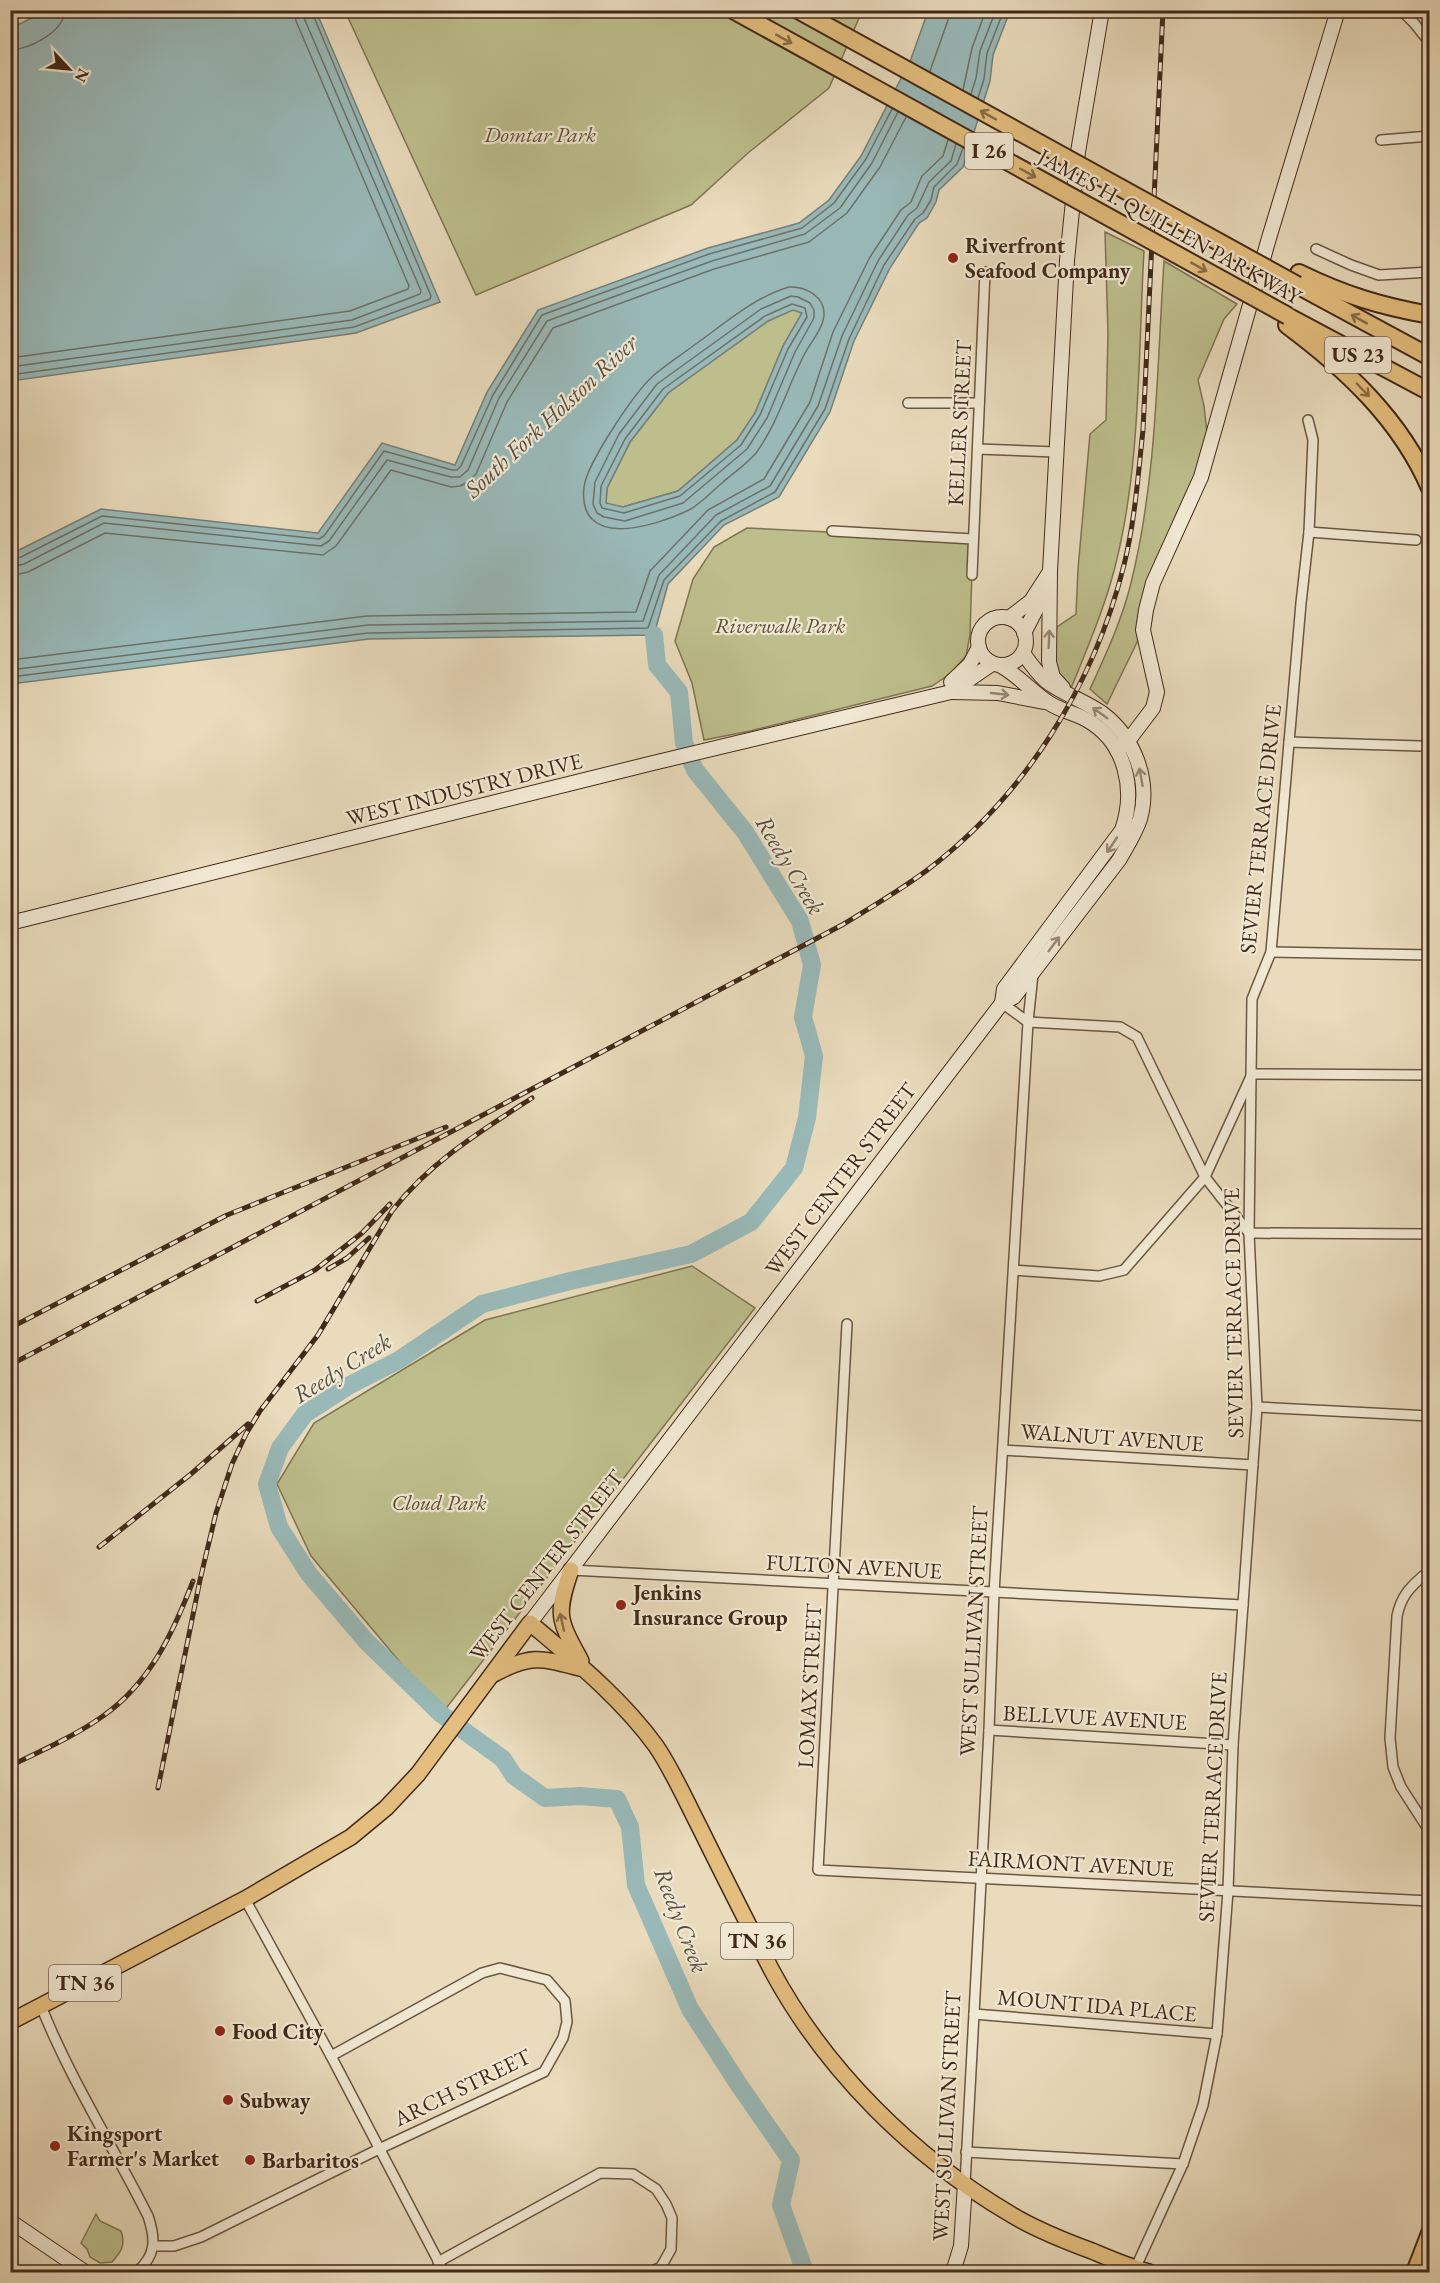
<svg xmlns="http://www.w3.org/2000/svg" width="1440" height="2283" font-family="'EB Garamond',serif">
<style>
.green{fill:#bdbe8c;stroke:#7f7452;stroke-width:1.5}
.water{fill:#99b9b8;stroke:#767f78;stroke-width:1.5;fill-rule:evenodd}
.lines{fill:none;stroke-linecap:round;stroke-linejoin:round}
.shore{stroke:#6d7168;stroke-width:1.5}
.river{stroke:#99b9b8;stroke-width:18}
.street-casing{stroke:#6b5642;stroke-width:12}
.secondary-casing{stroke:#412919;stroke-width:16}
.primary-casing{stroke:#412919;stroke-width:18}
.highway-casing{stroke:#412919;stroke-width:20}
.street{stroke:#f1e8d3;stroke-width:9}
.secondary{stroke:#f1e8d3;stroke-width:14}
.primary{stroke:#e4be7e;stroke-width:15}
.highway{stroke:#e4be7e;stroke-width:16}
.rail-casing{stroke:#412919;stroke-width:5}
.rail{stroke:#f1e8d3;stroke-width:3;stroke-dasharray:9;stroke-linecap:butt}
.highway-bridge-casing{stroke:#412919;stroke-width:20;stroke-linecap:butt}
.highway-bridge{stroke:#e4be7e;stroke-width:16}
.oneway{stroke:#8a6c46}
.oneway2{stroke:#998876}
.poi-dot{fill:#8f2418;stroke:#f1e8d3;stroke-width:2}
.labels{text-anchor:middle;stroke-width:4.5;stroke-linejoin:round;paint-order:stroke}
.shield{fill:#f1e8d3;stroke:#766251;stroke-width:1.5}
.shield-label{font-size:21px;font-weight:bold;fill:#412919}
.park-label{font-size:22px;font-style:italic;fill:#604e36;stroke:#f1e8d3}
.street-label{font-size:22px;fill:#412919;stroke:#f1e8d3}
.poi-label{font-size:22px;font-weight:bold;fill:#412919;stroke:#f1e8d3;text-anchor:start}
.water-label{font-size:24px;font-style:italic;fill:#574d41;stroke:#f1e8d3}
</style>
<rect width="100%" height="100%" fill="#e9dbbc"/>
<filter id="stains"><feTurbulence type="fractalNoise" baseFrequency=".00333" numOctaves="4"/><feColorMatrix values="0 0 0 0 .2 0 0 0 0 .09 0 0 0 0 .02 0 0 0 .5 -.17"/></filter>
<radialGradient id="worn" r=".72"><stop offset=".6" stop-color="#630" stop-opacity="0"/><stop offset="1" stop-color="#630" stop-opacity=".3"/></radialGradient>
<g class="green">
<polygon points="345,11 862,11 829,88 748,153 691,205 476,295"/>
<path d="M1105,232l39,19c-6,105 -3,214 -29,316 -11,43 -29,84 -45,124l-21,-29 8,-35 19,-13 2,-45 12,-135 16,-14 2,-87z"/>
<path d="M1164,261l73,43 -13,15 -26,61 6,26 5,45 -42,99 -24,80 -36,74 -17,-15c16,-35 32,-69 41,-106 26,-105 26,-215 33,-322z"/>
<polygon points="793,309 802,313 783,346 755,413 737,440 678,491 623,507 606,504 607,488 630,442 668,393 768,321"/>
<polygon points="747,528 973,539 970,635 966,656 950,674 932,686 750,731 704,740 692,683 675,641 693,579 714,547"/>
<polygon points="692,1266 755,1308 444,1711 404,1667 311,1556 277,1484 314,1423 485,1320"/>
<path d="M96,2214l4,7 21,10c5,14 0,21 -9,31l-12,1 -10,-6 -3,-8 -6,-6z"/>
</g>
<g class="water">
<polygon points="48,10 316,11 440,302 356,333 11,381 11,28"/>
<path d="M928,11h82l-17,44 -3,26 -27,86 -24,23 -3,12 -9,16 -8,5 -29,45 -36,73 -24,71 -51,85 -55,28 -56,59 -14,51 -285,4 -358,45v-130l90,-45 217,24 64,-90 73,22 32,-73 51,-82 170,-62 91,-25 30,-23 32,-44 50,-97zM793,310l9,3 -19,33 -28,67 -18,27 -59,51 -55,16 -17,-4 1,-15 23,-46 38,-49 100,-72z"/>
</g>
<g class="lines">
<g class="shore">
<path d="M10,50c20,-1 54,-18 55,-40"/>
<polyline points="930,71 948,20 949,10"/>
<polyline points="963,90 972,48 986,10"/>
<polyline points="971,94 976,78 980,51 996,10"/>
<polyline points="978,98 984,79 987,53 1004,10"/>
<path d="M789,287c17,-1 36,10 35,28 -1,14 -14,28 -20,40 -17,33 -26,68 -48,98 -9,11 -23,20 -34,30 -11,9 -22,22 -35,28 -34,16 -110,39 -103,-24 3,-24 51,-95 69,-111 12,-11 27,-20 40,-30 30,-21 61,-49 96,-59z"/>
<polygon points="791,296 798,297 810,303 814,310 814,318 795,352 767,418 747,449 683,503 625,521 604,517 597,513 593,504 595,482 619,434 657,384 761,309"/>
<polygon points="792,304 805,308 807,317 788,349 760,415 741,445 680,496 624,513 602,508 600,503 601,486 625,439 663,389 765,316"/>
<polyline points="10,358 350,311 408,289 409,286 296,21 294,10"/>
<polyline points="10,367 352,320 420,294 421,291 304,18 303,10"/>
<polyline points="10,375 354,327 430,299 431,296 311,10"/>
<polyline points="10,559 21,557 102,516 319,539 324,536 384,451 452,470 457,470 461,466 493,395 542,315 709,254 802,228 834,203 866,159 892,109"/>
<polyline points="10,567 24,564 104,523 321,546 329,541 387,460 451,477 460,477 468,470 499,398 547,321 712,261 805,234 840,208 872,163 898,112"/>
<polyline points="10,576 28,572 105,533 323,555 336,546 391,470 451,487 460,486 468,482 476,474 507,402 553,328 714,269 809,242 847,213 880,167 906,117"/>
<polyline points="10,660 367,616 636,612 650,571 708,510 764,479 810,402 833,332 870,257 901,210 911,202 922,176 943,156 948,140"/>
<polyline points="10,670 368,625 643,621 659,575 716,515 770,486 818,406 842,336 878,261 908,215 917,208 929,182 951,161 956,144"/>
<polyline points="10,677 368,633 648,628 664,580 721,521 775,492 825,409 849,339 884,265 915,219 923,213 931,200 934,187 957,164 963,148"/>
</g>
<polyline class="river" points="654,635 657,665 679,692 684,743 695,770 745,832 800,921 812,965 803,1017 814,1056 807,1118 794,1168 751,1222 691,1254 570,1281 482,1304 399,1360 350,1385 305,1414 280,1448 267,1484 279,1527 309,1574 366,1641 441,1714 503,1759 514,1776 545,1798 580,1796 617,1799 630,1827 636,1885 690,2009 739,2085 791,2160 781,2205 805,2272"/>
<defs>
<g id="street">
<polyline points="1401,10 1414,23 1430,43"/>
<polyline points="1381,140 1430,136"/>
<polyline points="1316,249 1351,265 1379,275 1430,272"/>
<polyline points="908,403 979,403"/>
<polyline points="978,449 1056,452"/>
<polyline points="832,531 973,539"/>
<polyline points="1309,532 1416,540"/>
<polyline points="972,575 985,272"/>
<polyline points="1289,742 1420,746"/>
<polyline points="1271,952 1430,955"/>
<polyline points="1002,1003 1028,1022"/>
<polyline points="1028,1022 1120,1027 1137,1037 1205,1177 1249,1233 1430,1234"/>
<polyline points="1014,1270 1099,1276 1124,1270 1205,1177 1252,1074 1430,1075"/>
<polyline points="847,1324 818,1870 1430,1901"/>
<polyline points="1257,1407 1430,1416"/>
<polyline points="1003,1450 1253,1465"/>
<polyline points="571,1570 1243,1605"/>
<path d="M1430,1576h-7c-14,12 -22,21 -26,40l-7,122 3,29 8,20 29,45"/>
<polyline points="989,1730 1233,1745"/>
<polyline points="245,1899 331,2056 444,2272"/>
<path d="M41,2006c29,73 72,140 107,210 8,24 8,39 -11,56"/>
<polyline points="974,2014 1217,2034"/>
<polyline points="966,2152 1183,2164"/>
<polyline points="965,2184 989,1730 994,1593 1028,1022 1033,974"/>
<polyline points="153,2246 174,2246 201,2237 379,2149 544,2072 563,2038 567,2022 565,2001 547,1980 500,1968 482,1973 331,2056"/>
<polyline points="438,2262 600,2173 633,2174 656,2189 666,2204 672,2218 671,2249 661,2267 650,2272"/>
<polyline points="1135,2269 1183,2164 1203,2105 1217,2034 1228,1891 1233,1745 1257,1407 1249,1233 1252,999 1271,952 1301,603 1309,532 1313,440 1308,420"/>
</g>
<g id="secondary">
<circle cx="1002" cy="641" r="24"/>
<polyline points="1009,618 1031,601 1049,573"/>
<polyline points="1024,633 1045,592"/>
<path d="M1001,666c18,10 31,26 48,37 12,8 26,10 38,17 39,22 49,70 35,110l-118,159 -2,14"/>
<polyline points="951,682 970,664 979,647"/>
<polyline points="1063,688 1053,677 1049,662 1050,571 1067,260 1078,152 1102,10"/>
<polyline points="951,692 998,693 1044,702"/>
<polyline points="1117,750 1128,741 1153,708 1157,692 1143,630 1146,610 1153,583 1201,477 1269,238 1338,10"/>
<polyline points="10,923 653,763 951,692 992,664"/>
<path d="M530,1623l472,-620 12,-6 105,-137c8,-14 16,-26 21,-41 11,-39 -6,-82 -38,-106 -17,-12 -41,-20 -56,-32 -9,-8 -16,-18 -23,-28"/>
<polyline points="10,2221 85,2272"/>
<polyline points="953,2272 961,2246 965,2184"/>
</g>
<g id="primary">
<path d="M571,1570c-16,46 -12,50 10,91"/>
<path d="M494,1674c37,-20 47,-16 86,-6"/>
<path d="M10,2022l235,-123 106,-62 35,-29 32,-34 112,-151c45,38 91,75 126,123 17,25 30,55 44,82 23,47 47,94 71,141 54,101 142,188 241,246 25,15 53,26 80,36 19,8 37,16 57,21"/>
</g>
<g id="highway">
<path d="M1299,273c45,22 81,33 131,42"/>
<polyline points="1297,285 1430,357"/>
<polyline points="1291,318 1430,392"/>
<path d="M1287,325c59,44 113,94 143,163"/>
<polyline points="1415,2272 1430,2233"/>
</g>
</defs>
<use href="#street" class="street-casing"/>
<use href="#secondary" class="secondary-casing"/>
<use href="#primary" class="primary-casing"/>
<use href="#highway" class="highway-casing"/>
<use href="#street" class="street"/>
<use href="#secondary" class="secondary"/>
<use href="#primary" class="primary"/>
<use href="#highway" class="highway"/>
<defs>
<g id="rail">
<polyline points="328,1269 347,1258 369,1238"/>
<polyline points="257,1301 315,1270 362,1233 390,1204"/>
<polyline points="10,1328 227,1215 446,1127"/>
<path d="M10,1365l832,-440c28,-17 57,-34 84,-54 99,-75 168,-186 198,-306 11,-44 14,-90 19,-135l20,-420"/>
<polyline points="99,1547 191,1474 248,1424"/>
<path d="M10,1766c31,-15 65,-30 93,-50 47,-33 70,-83 90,-135"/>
<path d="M158,1788l42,-208 16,-67 16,-49 14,-30 14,-23 58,-76 74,-124c38,-49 89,-80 140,-113"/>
</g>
</defs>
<use href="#rail" class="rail-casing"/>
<use href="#rail" class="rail"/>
<defs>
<g id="highway-bridge">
<polyline points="733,10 1288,316"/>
<polyline points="798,10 1297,285"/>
</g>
</defs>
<use href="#highway-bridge" class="highway-bridge-casing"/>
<use href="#highway-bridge" class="highway-bridge"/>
</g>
<defs><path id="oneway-shaft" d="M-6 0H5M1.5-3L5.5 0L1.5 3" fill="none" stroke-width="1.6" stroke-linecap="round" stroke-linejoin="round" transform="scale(1.5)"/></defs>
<g class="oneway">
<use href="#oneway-shaft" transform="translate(784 39) rotate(29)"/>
<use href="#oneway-shaft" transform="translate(988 115) rotate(-151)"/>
<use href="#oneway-shaft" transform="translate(1028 173) rotate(29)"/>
<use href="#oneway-shaft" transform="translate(1199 267) rotate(29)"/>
<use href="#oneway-shaft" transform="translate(1359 319) rotate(-151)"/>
<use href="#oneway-shaft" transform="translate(1363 390) rotate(46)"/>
<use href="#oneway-shaft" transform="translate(562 1622) rotate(-103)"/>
</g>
<g class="oneway2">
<use href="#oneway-shaft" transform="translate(1049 639) rotate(-88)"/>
<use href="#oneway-shaft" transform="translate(1000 694) rotate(6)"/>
<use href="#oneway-shaft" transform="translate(1100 713) rotate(-144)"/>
<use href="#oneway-shaft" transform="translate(1141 777) rotate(-100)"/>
<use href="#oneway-shaft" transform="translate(1112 845) rotate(124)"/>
<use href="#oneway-shaft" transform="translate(1054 944) rotate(-53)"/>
</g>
<g class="poi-dot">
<circle cx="953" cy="258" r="6"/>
<circle cx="621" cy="1605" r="6"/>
<circle cx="220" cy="2031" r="6"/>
<circle cx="228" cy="2100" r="6"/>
<circle cx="55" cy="2146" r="6"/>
<circle cx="250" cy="2160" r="6"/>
</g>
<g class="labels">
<g class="shield">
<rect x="965" y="133" width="48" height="36" rx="4.5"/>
<rect x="1325" y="337" width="66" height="36" rx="4.5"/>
<rect x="721" y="1923" width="72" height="36" rx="4.5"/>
<rect x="49" y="1965" width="72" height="36" rx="4.5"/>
</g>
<g class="shield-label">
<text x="989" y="158">I 26</text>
<text x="1358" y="362">US 23</text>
<text x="757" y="1948">TN 36</text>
<text x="85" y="1990">TN 36</text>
</g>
<g class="park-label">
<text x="540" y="142">Domtar Park</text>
<text x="780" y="633">Riverwalk Park</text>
<text x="439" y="1510">Cloud Park</text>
</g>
<g class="street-label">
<text transform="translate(1170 226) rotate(29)" y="8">JAMES H. QUILLEN PARKWAY</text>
<text transform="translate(959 423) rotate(-87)" y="8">KELLER STREET</text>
<text transform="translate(464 789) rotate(-14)" y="8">WEST INDUSTRY DRIVE</text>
<text transform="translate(1260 829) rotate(-84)" y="8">SEVIER TERRACE DRIVE</text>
<text transform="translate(840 1179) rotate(-53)" y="8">WEST CENTER STREET</text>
<text transform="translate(1233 1313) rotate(-91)" y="8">SEVIER TERRACE DRIVE</text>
<text transform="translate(1112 1437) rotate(4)" y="8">WALNUT AVENUE</text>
<text transform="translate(546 1565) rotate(-52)" y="8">WEST CENTER STREET</text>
<text transform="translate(854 1566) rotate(3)" y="8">FULTON AVENUE</text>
<text transform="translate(973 1631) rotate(-87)" y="8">WEST SULLIVAN STREET</text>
<text transform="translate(809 1686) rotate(-87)" y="8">LOMAX STREET</text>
<text transform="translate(1095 1717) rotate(3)" y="8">BELLVUE AVENUE</text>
<text transform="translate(1212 1797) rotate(-87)" y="8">SEVIER TERRACE DRIVE</text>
<text transform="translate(1071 1863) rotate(3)" y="8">FAIRMONT AVENUE</text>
<text transform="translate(1097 2005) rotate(5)" y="8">MOUNT IDA PLACE</text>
<text transform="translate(462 2087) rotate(-26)" y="8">ARCH STREET</text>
<text transform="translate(946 2116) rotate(-87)" y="8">WEST SULLIVAN STREET</text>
</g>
<g class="poi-label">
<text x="965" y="253">Riverfront<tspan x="965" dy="25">Seafood Company</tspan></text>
<text x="633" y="1600">Jenkins<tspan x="633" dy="25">Insurance Group</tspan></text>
<text x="232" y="2039">Food City</text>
<text x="240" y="2108">Subway</text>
<text x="67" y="2141">Kingsport<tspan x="67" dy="25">Farmer's Market</tspan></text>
<text x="262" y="2168">Barbaritos</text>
</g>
<g class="water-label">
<text transform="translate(551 416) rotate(-43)" y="8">South Fork Holston River</text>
<text transform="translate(790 865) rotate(59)" y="8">Reedy Creek</text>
<text transform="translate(342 1368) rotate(-32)" y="8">Reedy Creek</text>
<text transform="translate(681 1920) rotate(69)" y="8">Reedy Creek</text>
</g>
</g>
<rect width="1440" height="2283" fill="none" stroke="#e9dbbc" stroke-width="36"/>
<rect x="12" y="12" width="1416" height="2259" fill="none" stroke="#412919" stroke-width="3"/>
<rect x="18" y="18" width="1404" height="2247" fill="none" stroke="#412919" stroke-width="1.5"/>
<g transform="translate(69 69) rotate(116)" stroke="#f1e8d3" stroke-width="4.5" paint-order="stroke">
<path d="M0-4.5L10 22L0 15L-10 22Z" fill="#412919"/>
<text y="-9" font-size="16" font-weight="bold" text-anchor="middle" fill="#412919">N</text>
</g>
<rect width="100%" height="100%" filter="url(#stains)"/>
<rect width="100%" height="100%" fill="url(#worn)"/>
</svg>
